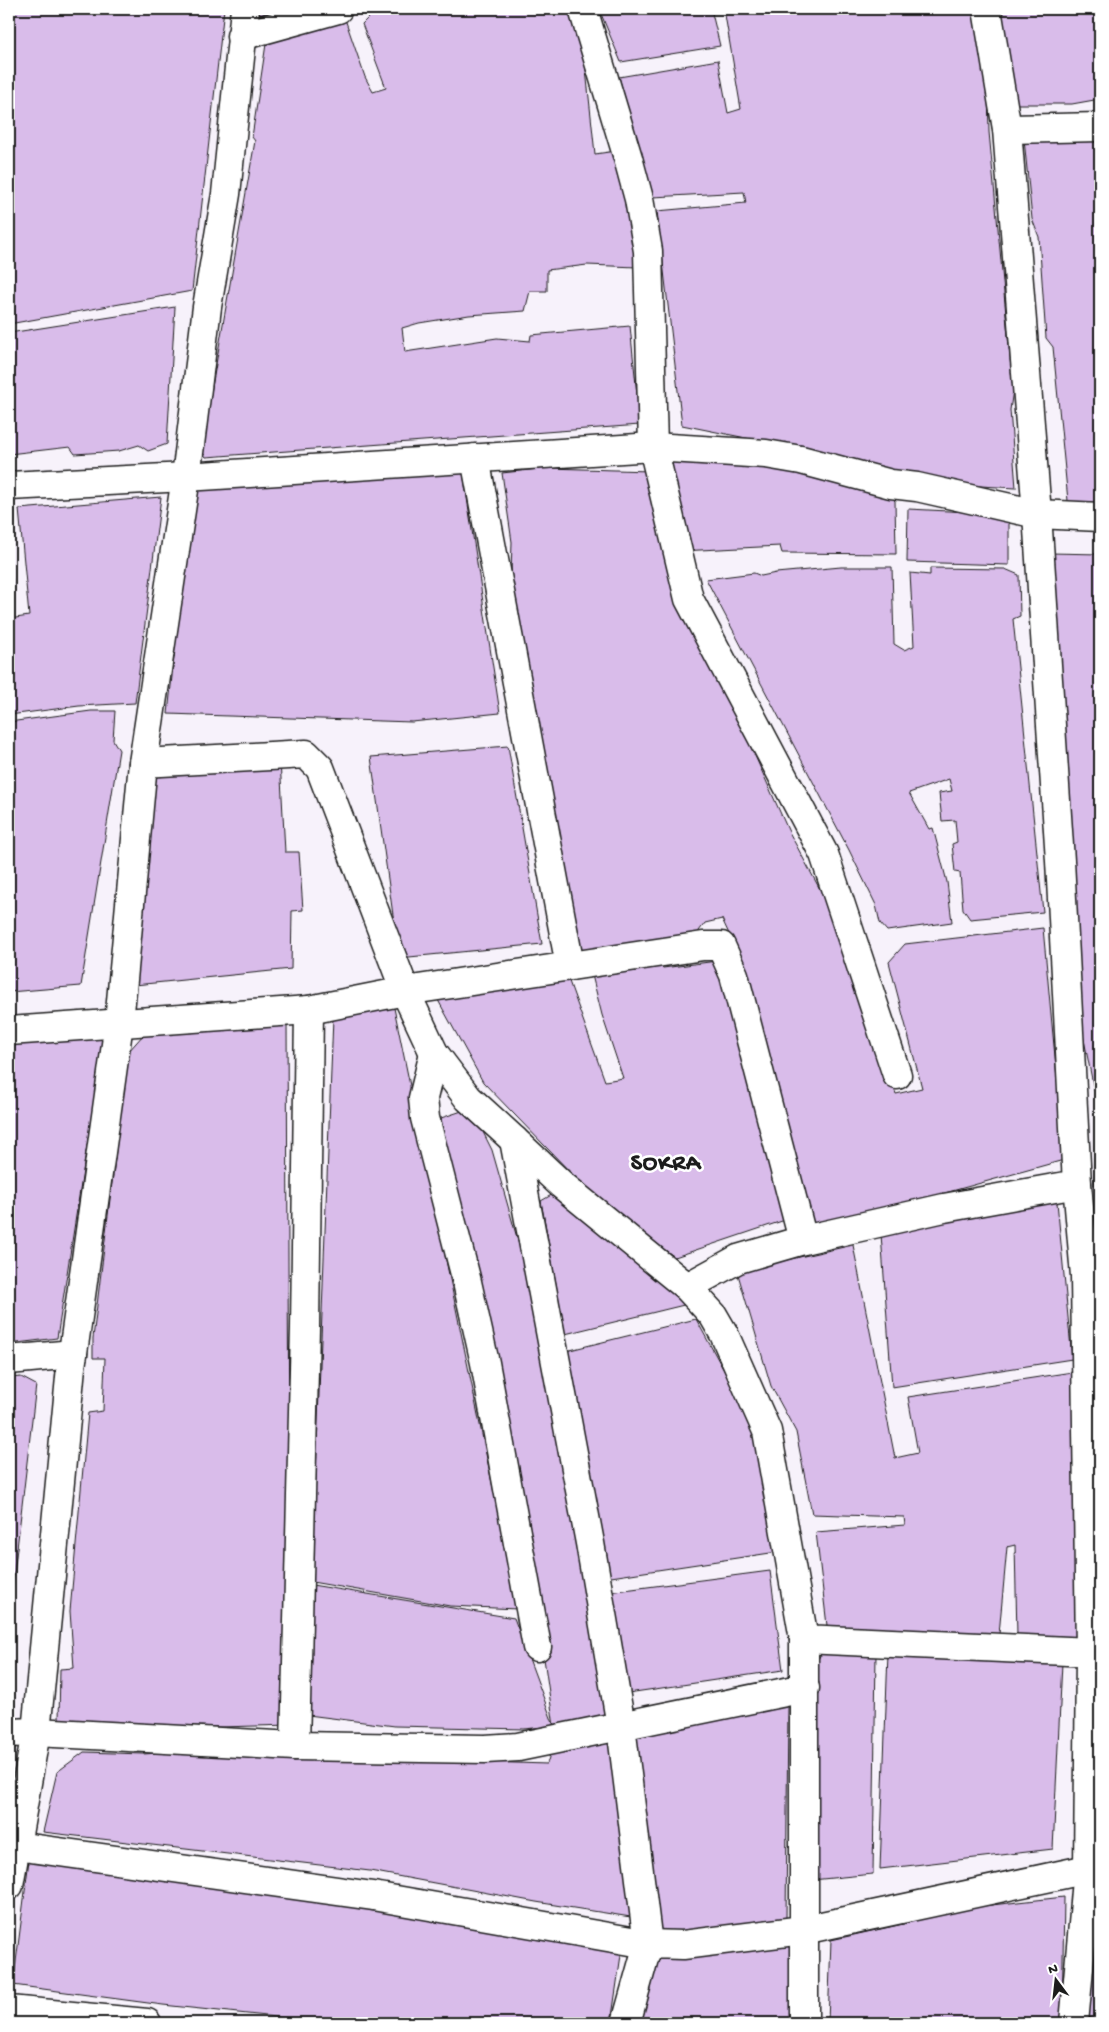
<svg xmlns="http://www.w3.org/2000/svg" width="1109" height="2032" font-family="'Gochi Hand',sans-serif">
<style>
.building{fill:#d9bcea;stroke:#1c1c1c}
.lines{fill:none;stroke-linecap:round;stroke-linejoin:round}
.minor-casing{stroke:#1c1c1c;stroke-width:31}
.minor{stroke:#fff;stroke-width:28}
.labels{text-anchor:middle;stroke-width:5;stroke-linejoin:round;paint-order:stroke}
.district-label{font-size:24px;font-weight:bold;letter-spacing:1px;fill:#1c1c1c;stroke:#fff}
</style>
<rect width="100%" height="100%" fill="#f7f2fb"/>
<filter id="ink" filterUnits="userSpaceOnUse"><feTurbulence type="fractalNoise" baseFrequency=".02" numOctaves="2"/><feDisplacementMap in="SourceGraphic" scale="10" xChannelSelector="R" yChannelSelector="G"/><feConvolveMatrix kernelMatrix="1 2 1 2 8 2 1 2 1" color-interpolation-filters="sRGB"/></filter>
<g filter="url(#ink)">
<g class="building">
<polygon points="9,9 224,9 192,291 9,324"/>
<polygon points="257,9 279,9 256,16"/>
<polygon points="377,9 572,9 584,51 595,154 616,151 630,197 637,267 587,265 547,270 547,291 530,291 525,311 469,315 419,323 402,328 405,352 497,338 530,341 531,335 630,326 640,425 206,457 201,450 255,141 252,137 266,44 345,19 365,77 373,92 386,88 362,24"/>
<polygon points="599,9 711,9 720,46 621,62"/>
<polygon points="724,9 975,9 988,90 989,132 1013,390 1010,410 1016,488 928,483 766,442 682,425 657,211 746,203 744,192 653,197 619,77 718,60 728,113 741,109"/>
<polygon points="998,9 1100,9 1100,99 1072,104 1010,104"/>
<polygon points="1024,139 1100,139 1100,508 1069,511 1053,347 1046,338 1039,237 1032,219"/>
<polygon points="175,307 167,444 148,451 139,445 119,451 75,454 70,447 9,454 9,333"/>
<polygon points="661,459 752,459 890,494 895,501 896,554 782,553 780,546 680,551"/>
<polygon points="462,465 500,713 412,722 168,714 177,629 186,492 253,475"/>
<polygon points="548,468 649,471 740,722 788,830 830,908 896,1094 922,1088 889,962 905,944 1043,928 1058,1089 1071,1158 916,1201 813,1233 747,972 722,919 705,923 693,939 579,951 525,675 511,574 512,542 502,473"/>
<polygon points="161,497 135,703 79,706 9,715 9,619 29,616 19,509"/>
<polygon points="908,509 1009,514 1009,565 907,562"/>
<polygon points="9,538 13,600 9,601"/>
<polygon points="1050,553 1100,554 1100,1217 1095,1182 1099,1114 1076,1000"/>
<polygon points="841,567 892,567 894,644 904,650 914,646 910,573 930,575 930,568 1005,569 1019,575 1020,616 1013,619 1043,912 970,919 963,909 960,873 955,872 952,844 957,842 955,820 942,821 939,793 952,791 949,779 909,793 929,829 933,828 947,882 952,922 887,931 880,923 876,905 849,850 706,579 754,573 761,576 776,573"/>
<polygon points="91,711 115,711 113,740 119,750 81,986 9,992 9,722"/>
<polygon points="508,746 542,944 399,958 371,757"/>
<polygon points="280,760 285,852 299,852 303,910 292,911 291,969 125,986 150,768"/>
<polygon points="717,961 788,1219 675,1257 617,1216 576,1178 483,1082 433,991 566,973 605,1081 623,1078 602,1015 591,971 659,965 663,968"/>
<polygon points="394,1008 518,1609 450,1606 312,1582 333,1017"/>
<polygon points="287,1020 290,1725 221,1727 59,1721 60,1669 74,1668 70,1611 88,1413 103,1411 105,1358 93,1358 93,1338 128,1052 144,1034"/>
<polygon points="104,1036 57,1338 9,1344 9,1045"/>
<polygon points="471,1108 492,1150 531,1287 614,1713 554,1726 539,1625 441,1118"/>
<polygon points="562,1189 688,1304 565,1334 541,1201"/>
<polygon points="1057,1202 1072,1359 892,1387 881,1234"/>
<polygon points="853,1245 895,1458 918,1453 908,1397 1079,1371 1082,1637 1017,1635 1015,1545 1007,1547 999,1634 828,1634 816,1532 905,1525 904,1517 812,1514 796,1432 771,1386 737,1271"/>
<polygon points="696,1319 759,1435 777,1552 611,1577 601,1570 566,1351"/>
<polygon points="21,1377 36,1385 9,1617 9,1378"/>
<polygon points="770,1571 783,1670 628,1693 609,1592"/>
<polygon points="312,1585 514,1618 554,1726 524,1729 395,1726 308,1715 312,1657 305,1657"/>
<polygon points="823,1650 876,1652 873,1874 812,1880 818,1715 811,1712 812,1671"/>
<polygon points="888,1653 1062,1663 1053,1849 880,1869"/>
<polygon points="788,1706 786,1920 660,1935 632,1736"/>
<polygon points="613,1736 637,1918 536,1902 370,1871 43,1832 57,1772 84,1752 143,1754 175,1752 547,1764 553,1744"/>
<polygon points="1100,1765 1100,2020 1087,2017"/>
<polygon points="29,1860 172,1877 337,1905 622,1948 611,2023 332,2023 163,2005 13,1985"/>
<polygon points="1064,1897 1062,2023 828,2023 831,1940 908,1923 910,1914"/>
<polygon points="798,1936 794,2023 635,2023 646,1976 661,1958"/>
</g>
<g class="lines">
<defs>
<g id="minor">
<polyline points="583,9 628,158 639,199 648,251 653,447 689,599 824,854 897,1075"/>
<polyline points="987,9 1007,129 1037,514 1060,861 1077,1184"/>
<polyline points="241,36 338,9"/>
<polyline points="1007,129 1100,127"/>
<polyline points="475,458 570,966"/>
<polyline points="9,486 186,477 653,447 766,454 801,460 891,484 917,487 1037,514 1100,517"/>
<polyline points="143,763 306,754 320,768 405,991 434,1053 468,1098 514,1140 562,1185 687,1287"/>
<polyline points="9,1031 309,1010 405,991 703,946 721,946 734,975 803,1240"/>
<polyline points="434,1053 423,1098 425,1118 467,1282 485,1363 537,1647"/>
<polygon points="1077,1184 1085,1276 1090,1652 804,1639 767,1431 724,1334 713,1315 687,1287 738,1259 803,1240 944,1208"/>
<polyline points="9,1360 73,1354"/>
<polyline points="9,1733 36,1732 295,1746 485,1749 518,1747 805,1688"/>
<polyline points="295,1746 305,1328 309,1010"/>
<polyline points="16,1846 373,1896 648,1944 621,1726 590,1543 514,1140"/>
<polyline points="9,1885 36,1732 71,1367 119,1023 143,763 186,477 207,307 226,194 245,9"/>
<polyline points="9,2010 147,2023"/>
<polyline points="626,2023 648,1944 683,1945 803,1930 1088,1869"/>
<polyline points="804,2023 804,1639"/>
<polyline points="1074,2023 1088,1869 1090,1652 1100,1653"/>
</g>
</defs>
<use href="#minor" class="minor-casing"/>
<use href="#minor" class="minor"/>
</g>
</g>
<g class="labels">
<g class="district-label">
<text x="666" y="1169">SOKRA</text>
</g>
</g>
<rect width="1109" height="2032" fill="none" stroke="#fff" stroke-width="30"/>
<rect x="15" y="15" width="1079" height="2002" fill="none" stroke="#1c1c1c" stroke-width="2" filter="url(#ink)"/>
<g transform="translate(1056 1980) rotate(345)" stroke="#ffffff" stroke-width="4" paint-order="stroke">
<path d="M0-4L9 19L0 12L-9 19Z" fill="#1c1c1c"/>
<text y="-8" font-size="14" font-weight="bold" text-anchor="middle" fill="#1c1c1c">N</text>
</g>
</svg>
